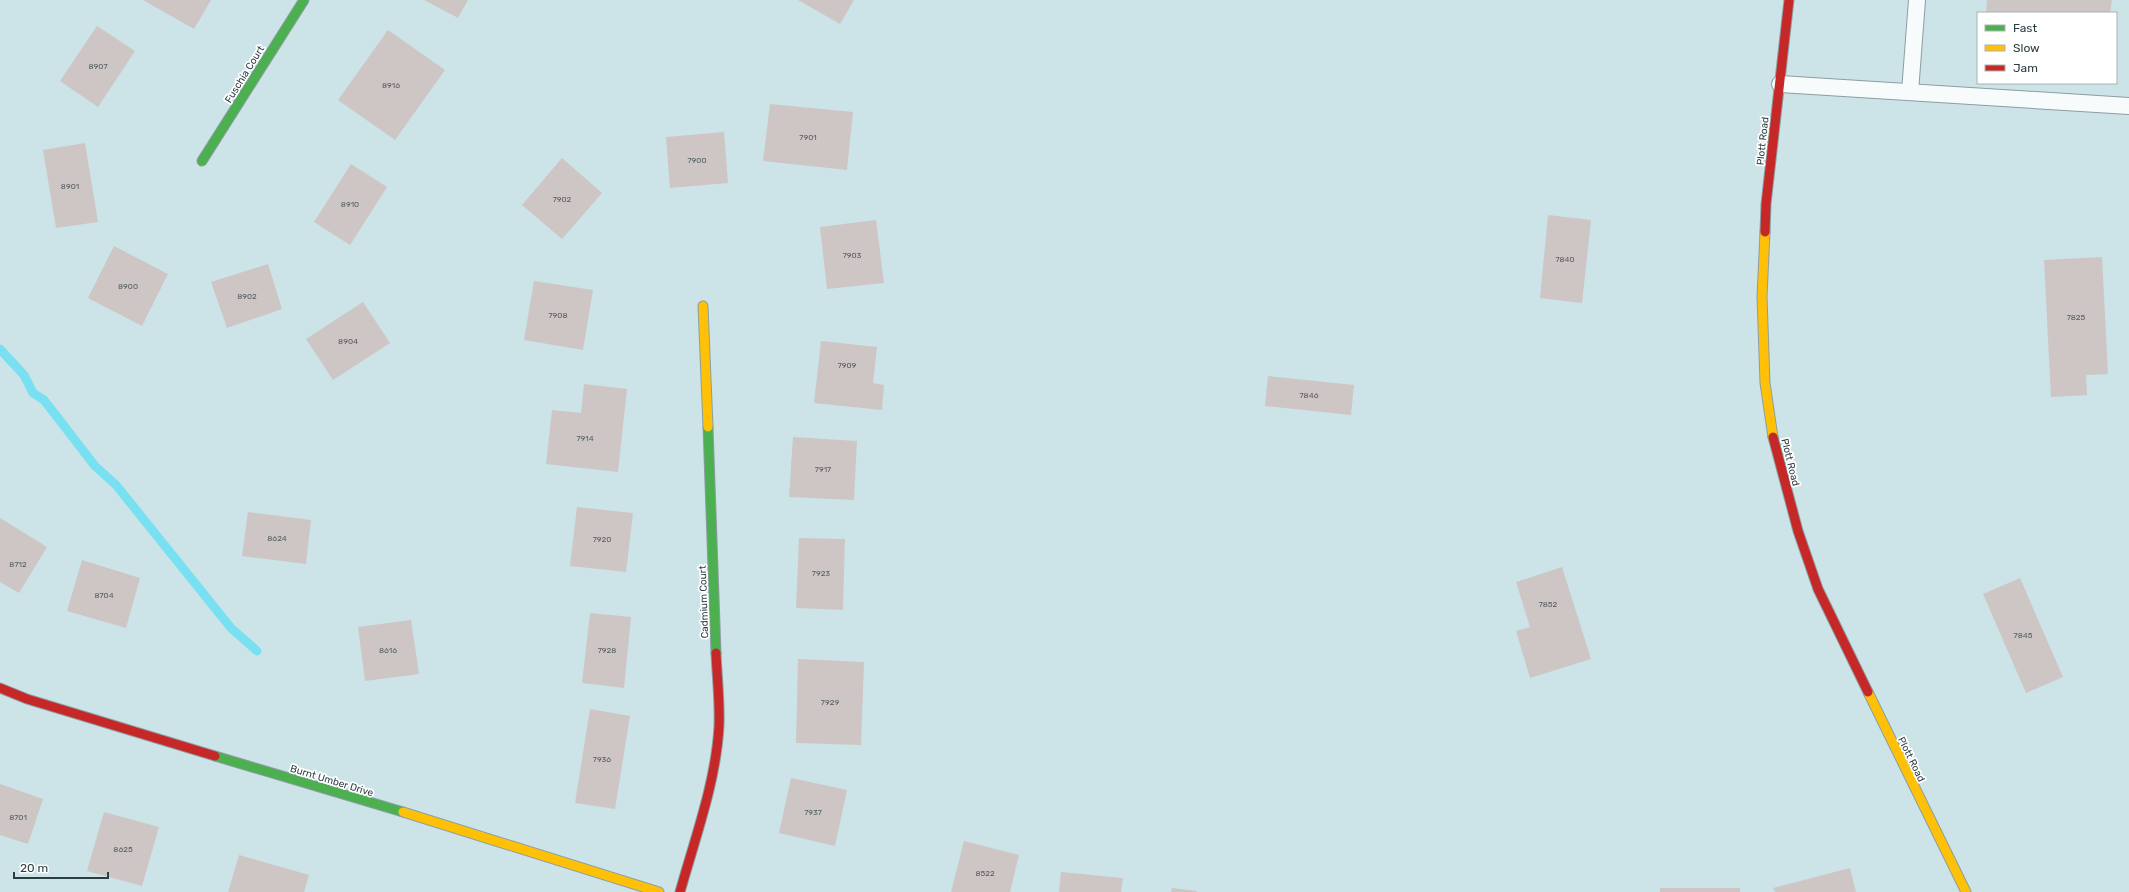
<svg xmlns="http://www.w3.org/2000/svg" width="2129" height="892" font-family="Rubik,sans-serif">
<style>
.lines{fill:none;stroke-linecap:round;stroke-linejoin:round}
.stream{stroke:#79e0f2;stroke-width:9}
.building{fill:#cec6c5}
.lane-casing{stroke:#8c9ea2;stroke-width:18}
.fast-casing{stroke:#8c9ea2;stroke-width:11}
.slow-casing{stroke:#8c9ea2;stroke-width:11}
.jam-casing{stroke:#8c9ea2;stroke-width:11}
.lane{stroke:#f7fbfc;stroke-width:16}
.fast{stroke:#4caf50;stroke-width:9}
.slow{stroke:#ffc107;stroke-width:9}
.jam{stroke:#c62828;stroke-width:9}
.labels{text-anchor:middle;stroke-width:3.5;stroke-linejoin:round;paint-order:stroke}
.number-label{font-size:8px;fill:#545f61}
.street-label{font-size:10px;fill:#2b3d40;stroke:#fff}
</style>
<rect width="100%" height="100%" fill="#cce3e8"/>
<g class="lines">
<polyline class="stream" points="0,349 24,375 33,393 44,400 95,466 116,485 231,628 257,651"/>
</g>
<g class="building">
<polygon points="143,0 211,0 194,29"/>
<polygon points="424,0 468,0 458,18"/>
<polygon points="798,0 854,0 840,24"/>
<polygon points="1987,0 2112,0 2110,13 1986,13"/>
<polygon points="97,26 135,51 98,107 60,81"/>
<polygon points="388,30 445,70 395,140 338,100"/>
<polygon points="770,104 853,112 847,170 763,161"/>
<polygon points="724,132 728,183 670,188 666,137"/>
<polygon points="85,143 98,222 56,228 43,150"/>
<polygon points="562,158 602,193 562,239 522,205"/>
<polygon points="351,164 387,187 350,245 314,222"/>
<polygon points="1548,215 1591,220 1582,303 1540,298"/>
<polygon points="876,220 884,283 827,289 820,227"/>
<polygon points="114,246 168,274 142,326 88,298"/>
<polygon points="2102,257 2108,374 2086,375 2087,395 2051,397 2044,260"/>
<polygon points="268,264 282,309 227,328 211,282"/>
<polygon points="534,281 593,290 583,350 524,340"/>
<polygon points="363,302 390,343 333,380 306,339"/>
<polygon points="821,341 877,347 873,383 884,385 882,410 814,403"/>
<polygon points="1268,376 1354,385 1351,415 1265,406"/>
<polygon points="584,384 627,389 618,472 546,464 552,410 581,413"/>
<polygon points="793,437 857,441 854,500 789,497"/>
<polygon points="577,507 633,513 626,572 570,566"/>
<polygon points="248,512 311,520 306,564 242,556"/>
<polygon points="0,518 47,547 19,593 0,582"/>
<polygon points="799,538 845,539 843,610 796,608"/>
<polygon points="82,560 140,578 126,628 67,611"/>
<polygon points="1562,567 1591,659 1530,678 1516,631 1530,627 1516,582"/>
<polygon points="2020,578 2063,677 2026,693 1983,594"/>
<polygon points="590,613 631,617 624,688 582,683"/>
<polygon points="411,620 419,674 365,681 358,627"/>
<polygon points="798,659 864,662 861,745 796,743"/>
<polygon points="590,709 630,716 615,809 575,803"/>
<polygon points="791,778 847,790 835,846 779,833"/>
<polygon points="0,784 43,799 28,844 0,835"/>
<polygon points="104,812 159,827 142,886 87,871"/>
<polygon points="964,841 1019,855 1010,892 951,892"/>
<polygon points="239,855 309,875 304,892 228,892"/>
<polygon points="1850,868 1856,892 1775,892 1773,888"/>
<polygon points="1061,872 1123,878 1121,892 1059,892"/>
<polygon points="1172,888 1197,891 1197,892 1171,892"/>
<rect x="1660" y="888" width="80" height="4"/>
</g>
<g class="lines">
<defs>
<g id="lane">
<polyline points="1780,84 2129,106"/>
<polyline points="1910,92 1917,0"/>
</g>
<g id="fast">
<polyline points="202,161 304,0"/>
<polyline points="708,427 716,653"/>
<polyline points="215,756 403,812"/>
</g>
<g id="slow">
<polyline points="1765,232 1762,297 1765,383 1773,437"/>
<polyline points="703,306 708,427"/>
<polyline points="1868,692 1966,892"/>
<polyline points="403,812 659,892"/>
</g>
<g id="jam">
<polyline points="1765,232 1766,204 1789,0"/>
<polyline points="1773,437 1798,531 1818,589 1868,692"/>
<polyline points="0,688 27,699 215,756"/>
<path d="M680,892c15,-54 36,-110 39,-166 1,-24 -2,-49 -3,-73"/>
</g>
</defs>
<use href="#lane" class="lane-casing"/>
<use href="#fast" class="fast-casing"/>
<use href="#slow" class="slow-casing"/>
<use href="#jam" class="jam-casing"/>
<use href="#lane" class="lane"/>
<use href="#fast" class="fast"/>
<use href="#slow" class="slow"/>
<use href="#jam" class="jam"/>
</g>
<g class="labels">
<g class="number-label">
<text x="98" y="69">8907</text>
<text x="391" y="88">8916</text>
<text x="808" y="140">7901</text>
<text x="697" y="163">7900</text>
<text x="70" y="189">8901</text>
<text x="562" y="202">7902</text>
<text x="350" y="207">8910</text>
<text x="852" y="258">7903</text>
<text x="1565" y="262">7840</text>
<text x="128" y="289">8900</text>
<text x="247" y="299">8902</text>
<text x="558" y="318">7908</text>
<text x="2076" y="320">7825</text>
<text x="348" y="344">8904</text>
<text x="847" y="368">7909</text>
<text x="1309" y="398">7846</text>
<text x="585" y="441">7914</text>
<text x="823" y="472">7917</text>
<text x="277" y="541">8624</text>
<text x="602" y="542">7920</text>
<text x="18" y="567">8712</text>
<text x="821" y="576">7923</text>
<text x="104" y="598">8704</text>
<text x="1548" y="607">7852</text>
<text x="2023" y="638">7845</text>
<text x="388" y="653">8616</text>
<text x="607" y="653">7928</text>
<text x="830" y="705">7929</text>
<text x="602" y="762">7936</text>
<text x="813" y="815">7937</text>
<text x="18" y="820">8701</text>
<text x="123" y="852">8625</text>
<text x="985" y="876">8522</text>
</g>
<g class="street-label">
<text transform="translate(244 74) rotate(-58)" y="4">Fuschia Court</text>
<text transform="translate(1762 141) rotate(-84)" y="4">Plott Road</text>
<text transform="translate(1791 462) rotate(76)" y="4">Plott Road</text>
<text transform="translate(703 602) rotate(-92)" y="4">Cadmium Court</text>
<text transform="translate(1912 759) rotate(64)" y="4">Plott Road</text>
<text transform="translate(332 780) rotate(17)" y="4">Burnt Umber Drive</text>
</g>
</g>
<rect x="1977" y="12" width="140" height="72" fill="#ffffff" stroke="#aab1b3"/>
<rect x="1985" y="25" width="20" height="6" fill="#4caf50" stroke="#aab1b3"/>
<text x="2013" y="32" font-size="12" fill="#2b3d40">Fast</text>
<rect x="1985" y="45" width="20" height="6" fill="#ffc107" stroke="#aab1b3"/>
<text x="2013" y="52" font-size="12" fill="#2b3d40">Slow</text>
<rect x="1985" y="65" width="20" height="6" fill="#c62828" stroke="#aab1b3"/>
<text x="2013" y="72" font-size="12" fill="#2b3d40">Jam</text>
<path d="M14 872v6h94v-6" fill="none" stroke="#2b3d40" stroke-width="2"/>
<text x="20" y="872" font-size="12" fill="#2b3d40" stroke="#ffffff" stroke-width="3" paint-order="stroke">20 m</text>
</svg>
